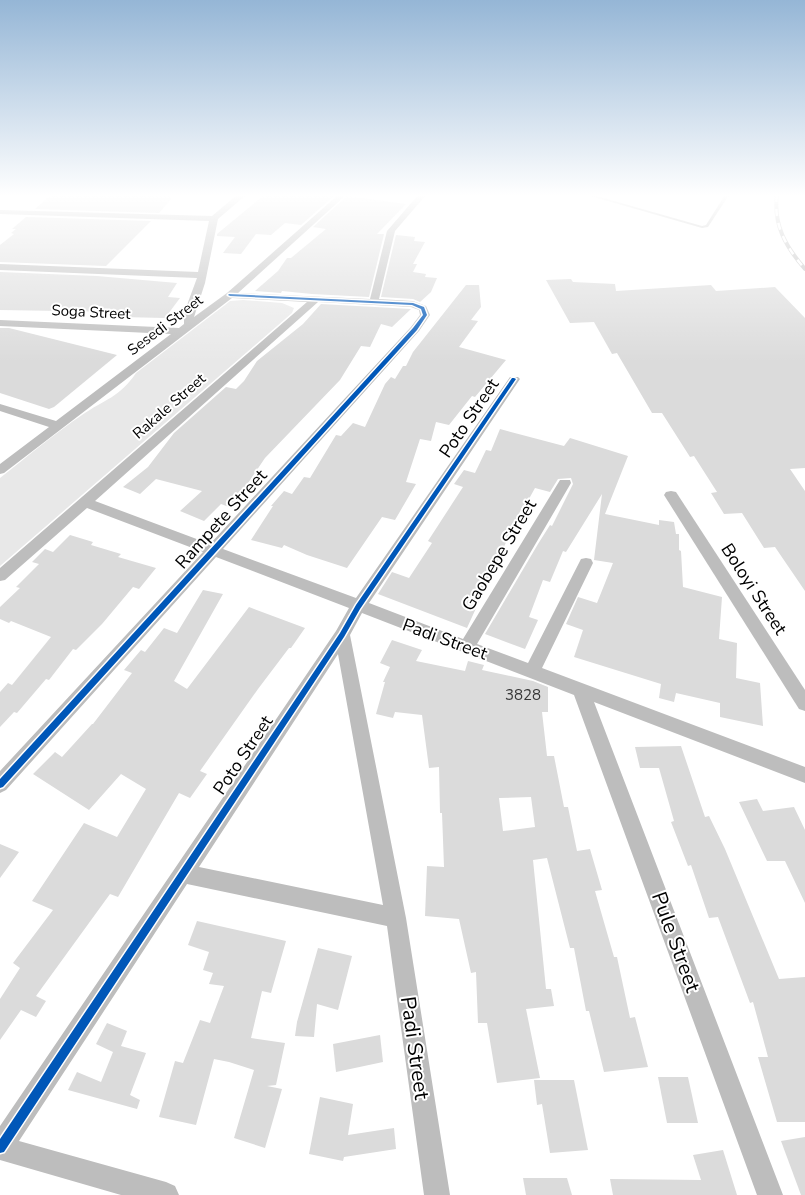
<svg xmlns="http://www.w3.org/2000/svg" width="805" height="1195" font-family="'Nunito Sans',sans-serif">
<style>
.green{fill:#e8e8e8}
.building{fill:#dbdbdb;fill-rule:evenodd}
.lines{fill:none;stroke-linecap:round;stroke-linejoin:round}
.service{fill:#bdbdbd;fill-rule:evenodd}
.minor{fill:#bdbdbd;fill-rule:evenodd}
.rail-casing{stroke:#bdbdbd;stroke-width:4}
.rail{stroke:#fff;stroke-width:2.5;stroke-dasharray:7;stroke-linecap:butt}
.cycleway-casing{stroke:#fff;stroke-width:3}
.cycleway{fill:#0057b8;fill-rule:evenodd}
.labels{text-anchor:middle;stroke-width:4;stroke-linejoin:round;paint-order:stroke}
.far-street-label{font-size:15px;fill:#000;stroke:#fff}
.number-label{font-size:15px;fill:#373737}
.street-label{font-size:18px;fill:#000;stroke:#fff}
.near-street-label{font-size:21px;fill:#000;stroke:#fff}
</style>
<rect width="100%" height="100%" fill="#fff"/>
<path class="green" d="M243,300l39,3 12,5 -2,5 -292,253v-88c27,-21 54,-44 82,-63 23,-16 37,-17 54,-42l89,-68 5,-4z"/>
<g class="building">
<polygon points="51,195 138,195 173,197 159,213 35,209"/>
<polygon points="264,195 335,195 301,225 285,223 271,235 256,234 241,254 223,253 235,237 217,236 217,234"/>
<polygon points="347,196 406,204 377,234 384,234 369,297 312,294 282,291 281,293 255,291 278,271 287,258 291,258 326,229 313,227"/>
<polygon points="26,217 151,221 106,266 0,262 0,245 14,234 11,233 16,229 12,229"/>
<polygon points="396,235 415,237 414,241 425,242 413,264 417,264 413,272 426,274 425,277 437,278 431,292 420,302 413,299 381,297"/>
<polygon points="0,272 97,276 177,283 168,297 180,298 165,318 121,317 124,312 0,310"/>
<polygon points="571,279 573,282 615,284 616,291 711,285 716,291 775,287 805,318 805,468 790,469 805,491 805,591 775,547 764,548 742,513 724,514 711,493 717,492 694,456 690,457 662,413 652,413 617,353 612,354 594,322 570,323 546,280"/>
<polygon points="466,285 479,285 481,307 471,320 478,321 459,347 506,360 475,397 472,396 449,425 436,422 431,441 420,439 406,482 416,484 395,520 382,517 347,568 307,555 284,545 282,548 251,540 273,506 271,506 284,491 292,494 304,477 310,478 336,435 341,436 353,423 365,427 385,384 391,377 395,379 403,366 406,366 413,352"/>
<polygon points="321,304 411,309 392,327 381,324 370,347 361,346 340,380 265,458 240,495 229,507 221,504 204,521 180,511 202,491 156,479 140,494 123,487 148,467 174,433 226,387 236,389 244,381 257,361 303,324"/>
<polygon points="0,328 9,328 117,355 54,407 49,409 0,393"/>
<polygon points="500,429 564,446 570,438 628,456 605,514 659,525 659,520 674,522 676,534 679,534 679,550 681,551 683,587 722,597 719,639 737,643 736,678 760,683 763,726 720,717 720,703 676,693 674,702 659,698 661,684 574,657 583,630 566,624 578,597 597,603 613,563 594,560 602,494 566,552 563,551 550,582 543,580 529,617 538,620 525,649 485,634 538,544 550,525 552,526 573,484 571,478 558,479 550,492 535,488 525,506 523,505 467,628 378,594 392,572 409,578 432,543 428,541 463,487 454,484 464,470 475,473 486,450 491,451"/>
<polygon points="70,535 93,542 91,545 121,554 118,557 156,568 139,589 133,587 102,624 76,650 73,649 49,680 46,679 17,713 14,712 0,727 0,692 8,683 12,685 51,637 11,621 9,623 0,619 0,607 20,588 16,587 39,564 32,562 45,549 53,552"/>
<polygon points="203,590 223,594 174,681 187,689 249,607 305,628 291,648 289,648 258,689 200,771 207,774 190,798 179,793 118,897 110,894 36,996 46,1001 36,1017 21,1010 0,1040 0,999 20,968 13,963 53,910 32,901 84,823 117,837 146,789 121,774 89,810 33,774 55,752 62,757 92,724 93,724 132,673 124,670 141,650 145,652 164,628 177,633"/>
<path d="M392,640l30,10 -6,11 49,10 3,-10 16,4 -2,5 51,11 15,6v25h-6l5,44h7l10,51h4l9,44 13,-2 12,41 -7,1 19,66h3l13,61 5,-1 13,50 -44,5 -15,-61h-3l-12,-63h-4l-23,-90 -14,2 13,129h5l3,17 -28,3 14,69 -43,5 -10,-60h-9l-2,-51 -5,1 -12,-54 -34,-3 2,-50 17,1 -2,-54h-2l-1,-46 -10,1 -7,-53 -27,-3 -2,6 -17,-4 9,-32h-2l7,-15 -10,-4zM531,797l4,30 -32,4 -4,-33z"/>
<polygon points="681,746 705,817 709,816 725,849 779,979 805,977 805,1122 777,1122 758,1057 768,1057 753,1002 750,1003 718,917 709,918 691,865 688,866 671,822 674,821 659,768 640,768 635,747"/>
<polygon points="757,799 763,811 794,807 805,830 805,903 785,861 767,861 739,802"/>
<polygon points="0,844 19,852 0,878"/>
<polygon points="197,921 286,941 271,993 262,991 251,1038 285,1043 276,1085 267,1086 282,1089 265,1148 234,1138 254,1070 229,1062 214,1059 196,1125 159,1117 175,1061 183,1063 200,1020 210,1023 224,986 209,984 213,973 203,970 209,952 188,945"/>
<polygon points="318,948 352,956 338,1010 317,1004 314,1037 295,1036 297,1022"/>
<polygon points="107,1023 127,1031 121,1046 146,1053 130,1095 140,1100 137,1109 68,1090 77,1072 101,1082 113,1052 96,1044"/>
<polygon points="380,1035 383,1062 336,1072 333,1044"/>
<polygon points="658,1077 688,1077 698,1123 667,1123"/>
<polygon points="534,1080 574,1080 588,1150 550,1153 542,1104 537,1105"/>
<polygon points="320,1097 353,1104 348,1135 394,1128 396,1149 344,1157 343,1161 309,1154"/>
<polygon points="805,1137 805,1195 801,1195 781,1141"/>
<polygon points="723,1150 737,1195 613,1195 610,1179 701,1180 693,1155"/>
<polygon points="523,1178 567,1178 572,1195 526,1195"/>
</g>
<g class="lines">
<polygon class="service" points="587,195 593,195 702,226 706,225 725,195 729,195 708,227 702,228"/>
<g class="minor">
<path d="M237,195h9l-28,24 -13,64 -11,34 33,-24 111,-98h8l-108,98 132,6 17,-68 31,-36h8l-31,36 -16,68 34,2 13,5 4,9 -11,16 -196,218 133,49 154,-221h8l2,2 -151,224 94,36 97,-159h10l1,3 -94,161 51,19 53,-104 5,-1 5,1 2,4 -51,105 263,99v16l-211,-81 189,493h-26l-183,-500 -212,-82 -12,22 56,283 44,277h-26l-37,-269 -200,-42 -168,257 147,41 9,4 4,9h-58l-121,-35v-34l336,-495 13,-23 -133,-51 -210,233 -6,3v-22l203,-219 -116,-44 -82,72 -5,1v-13l307,-266 -75,-4 -228,175 -4,1v-10l49,-37 -49,-16v-7l56,17 115,-87 -171,-8v-6l179,8 5,-4v-11l13,-35 -197,-8v-6l198,8 11,-51 -209,-7v-4l212,6zM318,302l93,5 8,3 1,5 -9,12 -201,217 -115,-43zM338,654l45,251 -184,-38z"/>
<polygon points="671,491 676,492 805,690 805,711 799,709 664,495 666,492"/>
</g>
<defs>
<path id="rail" d="M777,195c-4,30 9,52 28,74"/>
</defs>
<use href="#rail" class="rail-casing"/>
<use href="#rail" class="rail"/>
<defs>
<g id="cycleway">
<polygon points="229,294 413,303 424,307 427,315 417,330 3,787 0,788 0,779 413,328 423,315 421,309 412,305 230,296 228,295"/>
<polygon points="512,378 514,378 516,379 360,609 344,637 4,1152 0,1153 0,1139 340,633 356,605"/>
</g>
</defs>
<use href="#cycleway" class="cycleway-casing"/>
<use href="#cycleway" class="cycleway"/>
</g>
<linearGradient id="sky" x2="0" y2="1"><stop stop-color="#95b6d6"/><stop offset="0.54" stop-color="#fff"/><stop offset="1" stop-color="#fff" stop-opacity="0"/></linearGradient>
<rect width="805" height="362" fill="url(#sky)"/>
<g class="labels">
<g class="far-street-label">
<text transform="translate(91 312) rotate(3)" y="5">Soga Street</text>
<text transform="translate(165 325) rotate(-37)" y="5">Sesedi Street</text>
<text transform="translate(169 406) rotate(-41)" y="5">Rakale Street</text>
</g>
<g class="number-label">
<text x="523" y="700">3828</text>
</g>
<g class="street-label">
<text transform="translate(469 418) rotate(-56)" y="6">Poto Street</text>
<text transform="translate(221 519) rotate(-48)" y="6">Rampete Street</text>
<text transform="translate(499 555) rotate(-59)" y="6">Gaobepe Street</text>
<text transform="translate(754 589) rotate(57)" y="6">Boloyi Street</text>
<text transform="translate(445 639) rotate(20)" y="6">Padi Street</text>
<text transform="translate(243 755) rotate(-56)" y="6">Poto Street</text>
</g>
<g class="near-street-label">
<text transform="translate(676 942) rotate(70)" y="7">Pule Street</text>
<text transform="translate(415 1048) rotate(82)" y="7">Padi Street</text>
</g>
</g>
</svg>
